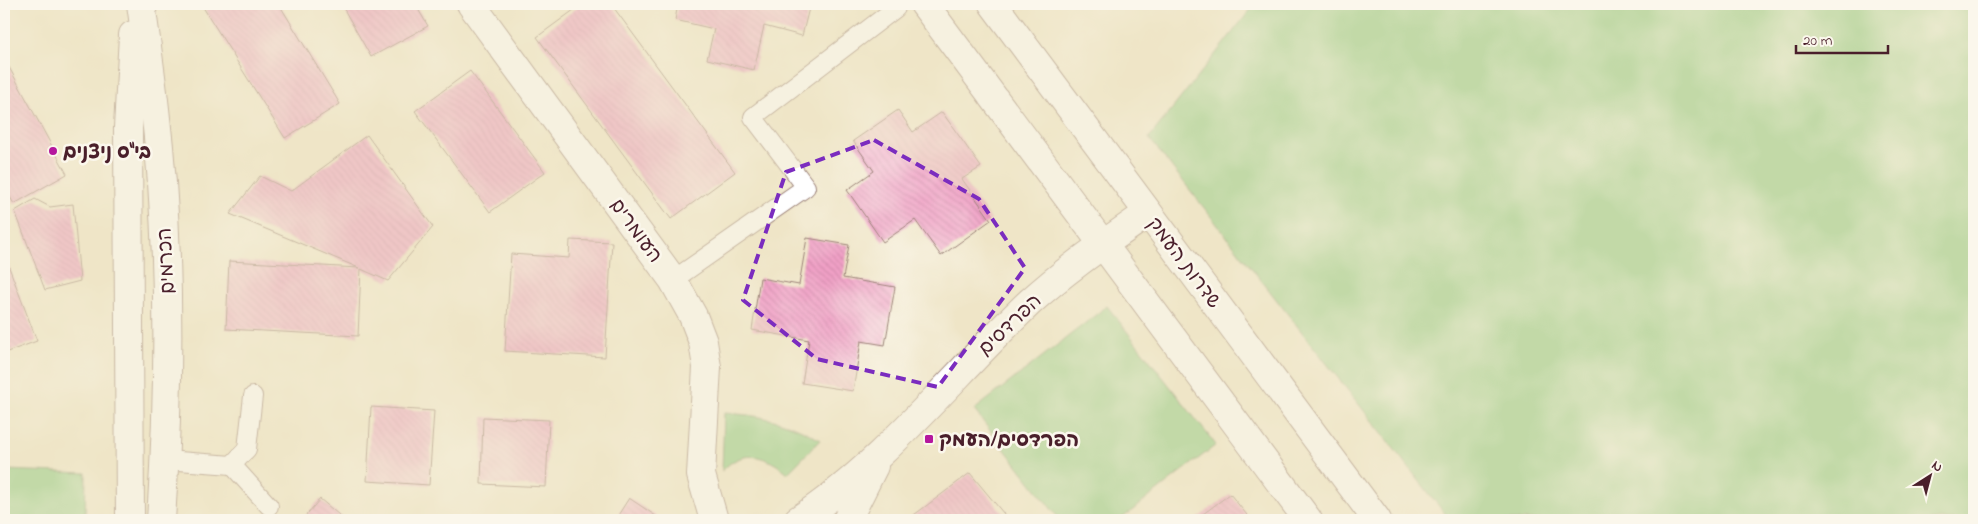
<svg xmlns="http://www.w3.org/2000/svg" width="1978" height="524" font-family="'Indie Flower','Playpen Sans Hebrew',sans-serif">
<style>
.green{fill:#8ccb82;stroke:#6b7556}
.building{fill:url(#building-back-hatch)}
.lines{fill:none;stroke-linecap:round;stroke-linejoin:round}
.service-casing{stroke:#9c8279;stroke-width:20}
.minor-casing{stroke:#9c8279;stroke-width:30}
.tertiary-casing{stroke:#9c8279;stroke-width:30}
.service{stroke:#fff;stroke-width:18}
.minor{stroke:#fff;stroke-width:28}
.tertiary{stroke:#fff;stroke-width:28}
.marked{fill:none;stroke:#7b2cbf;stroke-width:4;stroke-dasharray:10 6;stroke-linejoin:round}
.poi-dot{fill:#b5179e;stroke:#fbf7ec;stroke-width:2}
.labels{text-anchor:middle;stroke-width:5;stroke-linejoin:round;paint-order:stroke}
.poi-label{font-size:20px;font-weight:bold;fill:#4a1f2b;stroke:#fbf7ec;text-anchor:start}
.street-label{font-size:20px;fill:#4a1f2b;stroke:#fbf7ec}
</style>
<defs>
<pattern id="building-back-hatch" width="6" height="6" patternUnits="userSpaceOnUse" patternTransform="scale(1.25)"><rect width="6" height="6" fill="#f0a0c6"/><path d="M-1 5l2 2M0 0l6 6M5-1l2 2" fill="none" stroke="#cf89aa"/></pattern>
</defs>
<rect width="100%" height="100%" fill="#fbf7ec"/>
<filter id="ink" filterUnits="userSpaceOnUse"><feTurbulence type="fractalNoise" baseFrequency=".02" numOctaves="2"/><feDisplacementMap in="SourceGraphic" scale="10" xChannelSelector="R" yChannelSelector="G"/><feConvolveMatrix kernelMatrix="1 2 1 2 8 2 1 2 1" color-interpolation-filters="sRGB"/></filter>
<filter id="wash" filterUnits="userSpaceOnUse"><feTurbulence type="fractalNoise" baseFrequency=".0096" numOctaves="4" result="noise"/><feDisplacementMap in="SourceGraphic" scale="20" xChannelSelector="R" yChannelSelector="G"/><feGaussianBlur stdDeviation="1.12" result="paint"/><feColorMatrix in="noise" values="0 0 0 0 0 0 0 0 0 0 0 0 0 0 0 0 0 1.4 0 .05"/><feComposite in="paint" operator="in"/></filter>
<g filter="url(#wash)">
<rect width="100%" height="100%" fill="#efe5c7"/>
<g class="green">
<polygon points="1255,4 1974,4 1974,520 1450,520 1149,138"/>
<polygon points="1107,306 1216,445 1120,520 1060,520 974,410"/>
<path d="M724,413c35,2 66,8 96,27l-32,33c-21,-17 -45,-26 -66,-2z"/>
<polygon points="4,470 86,473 85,520 4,520"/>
</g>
<g id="blocks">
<g class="building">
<polygon points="201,4 279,4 340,104 285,138"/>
<polygon points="341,4 415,4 428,26 371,57"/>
<polygon points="582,4 611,4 735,172 671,219 537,37"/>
<polygon points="678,4 810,4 802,36 764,26 754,70 707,59 714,29 675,20"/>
<polygon points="4,58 67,174 14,204 4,186"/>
<polygon points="470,71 545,172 490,212 415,111"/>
<polygon points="898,110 913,132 942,112 981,167 962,179 991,220 941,256 915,220 883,242 847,190 874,171 853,141"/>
<polygon points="367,135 433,227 388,281 361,269 358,336 226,329 229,261 359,268 230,214 260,176 291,191"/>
<polygon points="35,199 50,207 73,204 80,281 45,290 15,211"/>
<polygon points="807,238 849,245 843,278 895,287 885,345 861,341 853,391 802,383 809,340 752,330 760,278 799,285"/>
<polygon points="570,240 612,242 605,357 505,351 511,254 569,258"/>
<polygon points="4,254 37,341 7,352 4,344"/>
<polygon points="371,407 434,411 429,485 367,481"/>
<polygon points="483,417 549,420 546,487 481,484"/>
<polygon points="970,473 1009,520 907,520 922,509"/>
<polygon points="1230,494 1251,520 1195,520"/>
<polygon points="629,498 662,520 615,520"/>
<polygon points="320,499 345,520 302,520"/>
</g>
</g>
</g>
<g filter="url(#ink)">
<use href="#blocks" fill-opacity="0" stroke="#9c8279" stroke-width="1"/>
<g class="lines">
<defs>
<g id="service">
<polyline points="673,280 806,187 753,117 896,8"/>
<polyline points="165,460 232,465 269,506"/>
<polyline points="232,465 247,449 253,396"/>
</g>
<g id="minor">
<path d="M141,4c5,35 10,70 14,105 16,136 15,275 6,411"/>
<polyline points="471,4 673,280 693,316 703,342 707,367 701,475 714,520"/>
<polyline points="130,520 128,128 133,35"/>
<path d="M798,520c85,-55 158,-148 232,-218 36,-33 78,-61 118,-89"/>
<polyline points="847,520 874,466"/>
</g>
<g id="tertiary">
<polyline points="924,4 1308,520"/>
<polyline points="993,4 1377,520"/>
</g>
</defs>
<use href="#service" class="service-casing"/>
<use href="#minor" class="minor-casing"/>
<use href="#tertiary" class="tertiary-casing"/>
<use href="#service" class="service"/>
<use href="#minor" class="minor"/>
<use href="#tertiary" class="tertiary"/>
</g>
</g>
<path d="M0 0H1978V524H0ZM874,140l105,59 46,69 -87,119 -121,-28 -74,-59 43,-128z" fill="#efe5c7" fill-opacity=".55" fill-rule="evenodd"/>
<path class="marked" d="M874,140l105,59 46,69 -87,119 -121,-28 -74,-59 43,-128z"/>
<g class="poi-dot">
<circle cx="53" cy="151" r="5"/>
<rect x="924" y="434" width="10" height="10" rx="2.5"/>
</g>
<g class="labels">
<g class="poi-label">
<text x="63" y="158">בי"ס ניצנים</text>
<text x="939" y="446">הפרדסים/העמק</text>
</g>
<g class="street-label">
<text transform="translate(637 230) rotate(54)" y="7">העומרים</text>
<text transform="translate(165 261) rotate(-93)" y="7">הכרמים</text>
<text transform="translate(1185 262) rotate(53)" y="7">שדרות העמק</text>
<text transform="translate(1009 324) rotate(-44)" y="7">הפרדסים</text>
</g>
</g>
<rect width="1978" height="524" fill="none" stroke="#fbf7ec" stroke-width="20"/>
<g transform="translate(1930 476) rotate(36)" stroke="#fbf7ec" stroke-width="4" paint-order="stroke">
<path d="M0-4L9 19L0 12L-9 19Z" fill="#4a1f2b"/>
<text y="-8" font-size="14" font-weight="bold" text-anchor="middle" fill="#4a1f2b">N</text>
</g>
<path d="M1796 45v8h92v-8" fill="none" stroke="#4a1f2b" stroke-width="2.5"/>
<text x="1803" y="45" font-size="15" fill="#4a1f2b" stroke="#fbf7ec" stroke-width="4" paint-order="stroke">20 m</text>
</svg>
